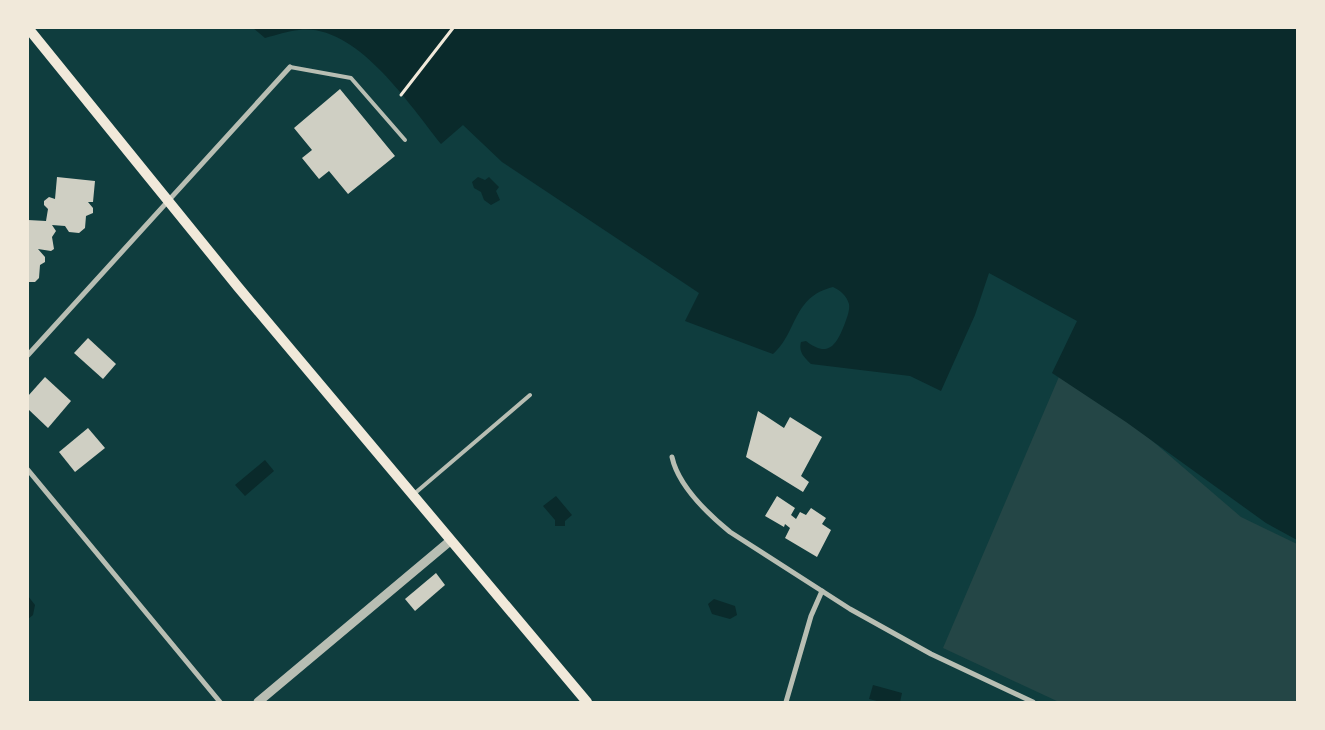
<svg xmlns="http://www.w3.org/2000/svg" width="1325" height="730" font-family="Commissioner,sans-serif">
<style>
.green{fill:#244646}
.water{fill:#0a2a2b}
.building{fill:#cfcfc3}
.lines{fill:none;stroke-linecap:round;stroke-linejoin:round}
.path{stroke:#f1e9da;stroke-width:3}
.service{stroke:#b8beb3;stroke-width:4}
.minor{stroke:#b8beb3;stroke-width:5}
.tertiary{stroke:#b8beb3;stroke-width:9}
.secondary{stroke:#f1e9da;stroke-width:10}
</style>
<rect width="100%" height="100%" fill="#0f3d3e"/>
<polygon class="green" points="1064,365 1241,517 1297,544 1297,702 1059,702 943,648"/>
<g class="water">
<path d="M253,28h1044v512l-31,-17 -140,-101 -74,-49 25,-52 -88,-48 -14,42 -34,76 -31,-15 -99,-12c-6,-6 -13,-12 -10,-22l5,-1c23,18 31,3 39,-18 2,-5 5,-13 4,-19 -3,-9 -8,-13 -16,-17 -41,10 -35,45 -60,67l-88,-33 14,-28 -197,-131 -39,-37 -22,19c-32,-40 -85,-121 -142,-114 -11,1 -23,5 -34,8z"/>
<polygon points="478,177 485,180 489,177 499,187 496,191 500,200 491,205 484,200 481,192 474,188 472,182"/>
<polygon points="265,460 274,471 245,496 235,485"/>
<polygon points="556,496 572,515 565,521 565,526 555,526 555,520 543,506"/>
<polygon points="28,596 35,605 33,615 28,619"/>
<polygon points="714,599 735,606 737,615 730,619 712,614 708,604"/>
<polygon points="873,685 902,693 900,702 881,702 869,699"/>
</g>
<g class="building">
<polygon points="340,89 395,156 348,194 329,171 319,179 302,158 312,150 294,128"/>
<polygon points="57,177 95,181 93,202 88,202 93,208 93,213 86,216 85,228 79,233 69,232 65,226 52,225 56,231 52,237 54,249 51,251 38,249 45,257 45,262 40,265 39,278 35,282 28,282 28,220 46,221 48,209 44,205 44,201 49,197 55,199"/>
<polygon points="88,338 116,364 103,379 74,353"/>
<polygon points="45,377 71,401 48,428 28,409 28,396"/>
<polygon points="758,411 784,428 790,417 822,437 801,476 809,482 803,492 746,457"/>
<polygon points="88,428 105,448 75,472 59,452"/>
<polygon points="777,496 795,508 791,515 796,519 800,512 806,515 811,508 826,518 822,524 831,530 817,557 785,538 790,528 785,524 784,527 765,516"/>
<polygon points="436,573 445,585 415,611 405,599"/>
</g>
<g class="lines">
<polyline class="path" points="401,95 453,28"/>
<g class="service">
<polyline points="290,67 351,78 405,140"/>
<polyline points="414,494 530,395"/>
</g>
<g class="minor">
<polyline points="28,355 290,67"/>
<path d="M672,457c6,28 36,57 58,75l120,77 81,45 102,48"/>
<polyline points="28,470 220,702"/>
<polyline points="786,702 811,616 822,591"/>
</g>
<polyline class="tertiary" points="258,702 450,541"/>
<polyline class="secondary" points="28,28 238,287 587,702"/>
</g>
<rect width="1325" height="730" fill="none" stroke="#f1e9da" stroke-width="58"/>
</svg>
